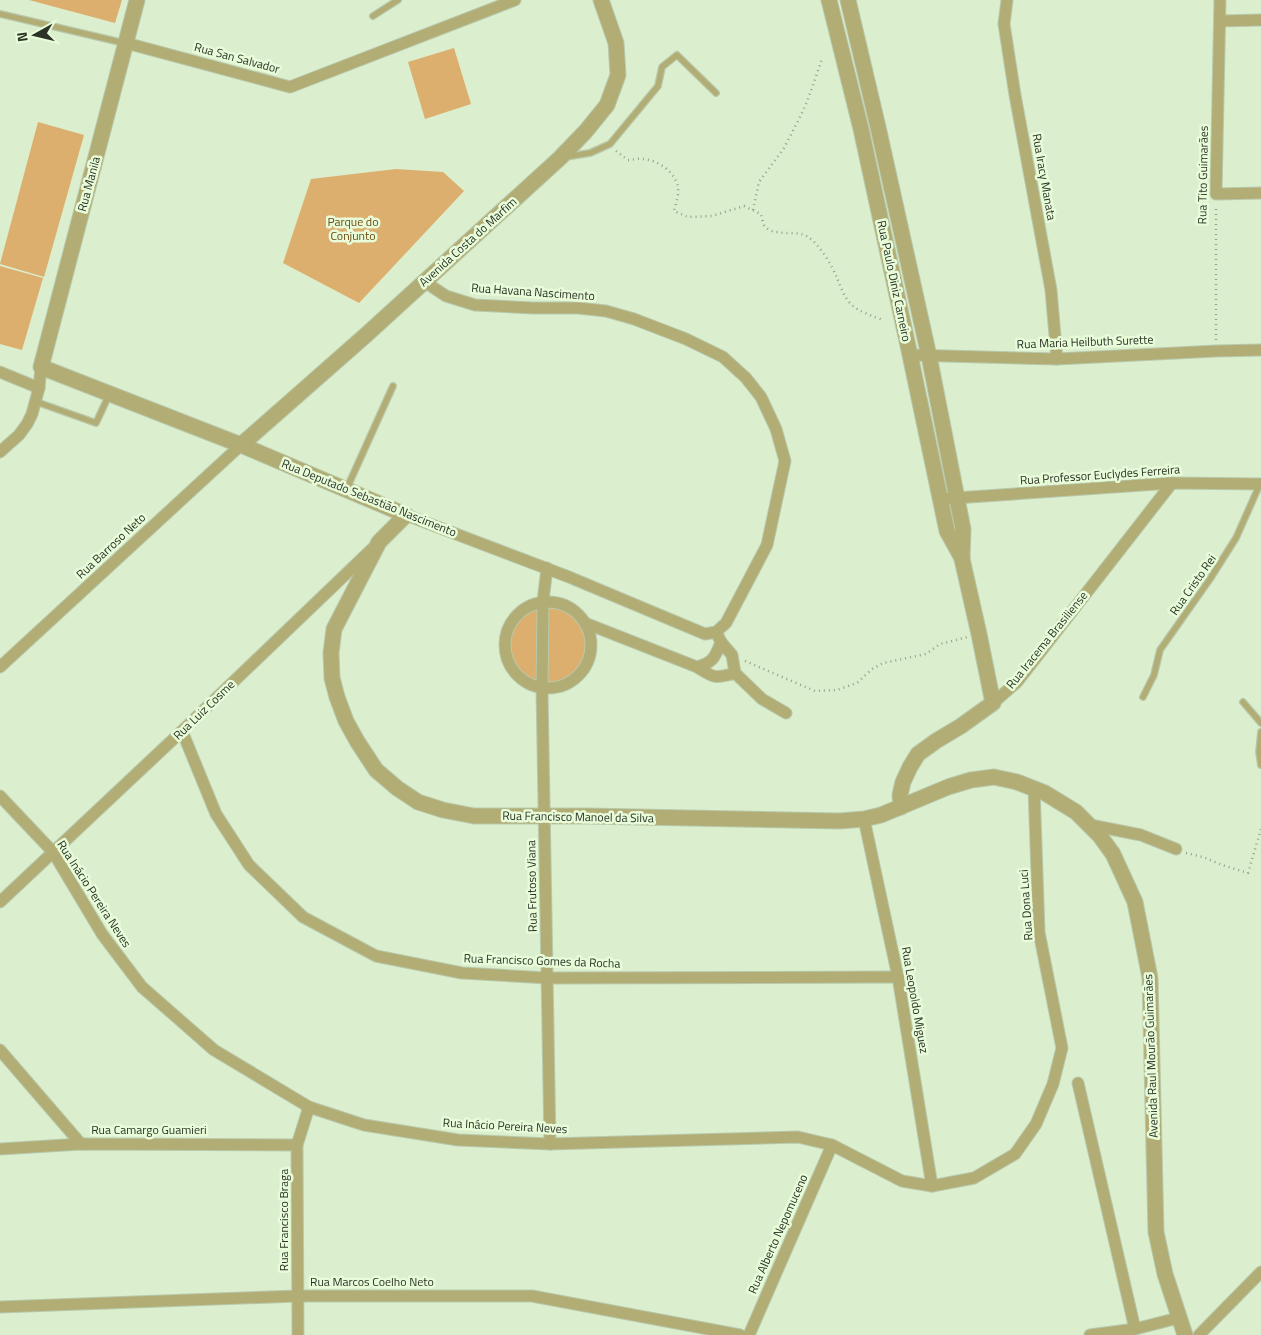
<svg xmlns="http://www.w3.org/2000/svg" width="1261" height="1335" font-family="'Titillium Web',sans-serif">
<rect width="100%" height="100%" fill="#dbeecd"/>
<g fill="#dcaf6e">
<path d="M 29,0 L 122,0 L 115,23 Z"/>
<path d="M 454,48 L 471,104 L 425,119 L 408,62 Z"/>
<path d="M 38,122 L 84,135 L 44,277 L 0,264 Z"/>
<path d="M 396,169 L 443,172 L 464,191 L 359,303 L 283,263 L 311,179 Z"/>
<path d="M 0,266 L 43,278 L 22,350 L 0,344 Z"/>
<circle cx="548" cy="645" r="43"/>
</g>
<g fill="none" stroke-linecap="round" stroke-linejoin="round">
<g stroke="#b8c9ac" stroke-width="8">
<g id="service">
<path d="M 0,14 L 124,43"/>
<path d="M 373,16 L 398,0"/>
<path d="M 565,157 L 590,153 L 610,144 L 658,86 L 662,67 L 677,55 L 716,93"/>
<path d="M 34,401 L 96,423 L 109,395"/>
<path d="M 347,488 L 393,386"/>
<path d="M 1143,697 L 1154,675 L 1160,650 L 1210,579 L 1236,538 L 1260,484"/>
<path d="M 1243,702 L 1261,723"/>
<path d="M 1261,732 L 1259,752 L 1261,765"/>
</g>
</g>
<g stroke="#b8c9ac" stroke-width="13">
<g id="minor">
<path d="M 1007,0 L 1004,24 L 1015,95 L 1051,290 L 1057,359"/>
<path d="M 1220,0 L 1216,194 L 1261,193"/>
<path d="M 1220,21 L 1261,20"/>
<path d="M 126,43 L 290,87 L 515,0"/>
<path d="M 910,355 L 1057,359 L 1216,351 L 1261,350"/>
<path d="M 0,372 L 39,388"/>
<path d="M 0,452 L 19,435 L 27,424 L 32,414 L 39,388 L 41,367"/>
<path d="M 941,499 L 1172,483 L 1261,484"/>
<path d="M 406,515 L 569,577 L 705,634 L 716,632 L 726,623 L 767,545 L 785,461 L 776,429 L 761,397 L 746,378 L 723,357 L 686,339 L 634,319 L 606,311 L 578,308 L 533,308 L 475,305 L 446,296 L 425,282"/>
<path d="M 547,568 L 543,601 L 542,689 L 550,1144"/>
<circle cx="548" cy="645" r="43"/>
<path d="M 585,623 L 697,667 C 714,678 715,679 735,673 L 762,699 L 786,713"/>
<path d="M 721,642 L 732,655 L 735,673"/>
<path d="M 0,667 L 241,445"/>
<path d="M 697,667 C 714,662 715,657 721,642 L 716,632"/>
<path d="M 993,703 L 1017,682 L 1172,483"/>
<path d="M 182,731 L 216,814 L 249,865 L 303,917 L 376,956 L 462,973 L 548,978 L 898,977"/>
<path d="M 0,796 L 53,852 L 102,934 L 142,987 L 214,1050 L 309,1107 L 364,1125 L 458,1140 L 550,1144 L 798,1137 L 832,1145 L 902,1181 L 932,1186 L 974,1178 L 1015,1154 L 1036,1124 L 1053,1084 L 1062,1048 L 1039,932 L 1034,788"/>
<path d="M 864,819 L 898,977 L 932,1186"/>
<path d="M 1090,825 L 1141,835 L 1176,849"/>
<path d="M 0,902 L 182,731 L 372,549"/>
<path d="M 0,1050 L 81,1144"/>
<path d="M 1078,1083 L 1135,1329"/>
<path d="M 0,1149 L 81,1144 L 297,1145"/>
<path d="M 0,1307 L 298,1296 L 532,1296 L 740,1335"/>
<path d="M 298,1335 L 297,1145 L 309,1107"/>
<path d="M 749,1335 L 832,1145"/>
<path d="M 1090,1335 L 1135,1329 L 1178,1318"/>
<path d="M 1199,1335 L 1261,1272"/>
</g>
</g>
<g stroke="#b8c9ac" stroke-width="17">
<g id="tertiary">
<path d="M 137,0 L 41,367 L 241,445 L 406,515 L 379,542 L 334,629 L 331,653 L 332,678 L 337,697 L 346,721 L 357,741 L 376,770 L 397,788 L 418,802 L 443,810 L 474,816 L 588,816 L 840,821 L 864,819 L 881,815 L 948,787 L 971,780 L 994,777 L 1017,782 L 1045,793 L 1076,812 L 1100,836 L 1113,854 L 1135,902 L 1150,978 L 1156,1232 L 1165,1274 L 1185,1335"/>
<path d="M 829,0 L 861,129 L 910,355 L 947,531 L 962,558"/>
<path d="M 848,0 L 878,127 L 929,356 L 963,529 L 962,559 L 979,634 L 993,703 L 961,726 L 936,741 L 918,754 L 910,767 L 903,782 L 900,795 L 901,807"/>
<path d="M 241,445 L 366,335 L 560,158 L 586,131 L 607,105 L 618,75 L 616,43 L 601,0"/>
</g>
</g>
<g stroke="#94a289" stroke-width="2.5" stroke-dasharray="1 4" stroke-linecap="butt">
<path d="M 616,151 L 628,160 C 633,160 638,158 643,159 C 658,160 675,172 678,187 C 679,195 676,203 674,211 L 688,217 L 712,216 L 744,206 L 761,214 C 762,218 763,222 764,225 C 772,238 797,229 808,237 C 819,244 832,265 837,278 C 841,287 844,298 852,305 C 858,311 874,317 883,320"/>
<path d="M 753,210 L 759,182 L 784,148 L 799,119 L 807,102 L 822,59"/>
<path d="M 1216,340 L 1216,205"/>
<path d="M 745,661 L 815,691 L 837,690 L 857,683 L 872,669 L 883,663 L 926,654 L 940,644 L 968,637"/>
<path d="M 1186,853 L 1203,857 L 1222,865 L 1248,873 L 1261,829"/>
</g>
<use href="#service" stroke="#b2ad75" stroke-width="5.5"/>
<use href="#minor" stroke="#b2ad75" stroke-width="11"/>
<use href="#tertiary" stroke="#b2ad75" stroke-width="15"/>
</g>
<g text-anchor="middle" stroke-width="5" stroke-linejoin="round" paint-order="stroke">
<g font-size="12" fill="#2c3326" stroke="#e8fcda">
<text transform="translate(237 58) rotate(15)" y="4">Rua San Salvador</text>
<text transform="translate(1203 175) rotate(-89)" y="4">Rua Tito Guimarães</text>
<text transform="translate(1044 177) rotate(80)" y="4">Rua Iracy Manata</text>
<text transform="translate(89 184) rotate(-75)" y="4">Rua Manila</text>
<text transform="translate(468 242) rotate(-42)" y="4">Avenida Costa do Marfim</text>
<text transform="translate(894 281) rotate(78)" y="4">Rua Paulo Diniz Carneiro</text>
<text transform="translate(533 292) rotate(4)" y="4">Rua Havana Nascimento</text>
<text transform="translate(1085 342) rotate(-2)" y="4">Rua Maria Heilbuth Surette</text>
<text transform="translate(1100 475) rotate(-4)" y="4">Rua Professor Euclydes Ferreira</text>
<text transform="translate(369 498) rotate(22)" y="4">Rua Deputado Sebastião Nascimento</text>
<text transform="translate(111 546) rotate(-43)" y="4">Rua Barroso Neto</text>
<text transform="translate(1193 585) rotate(-55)" y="4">Rua Cristo Rei</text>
<text transform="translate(1047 640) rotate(-51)" y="4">Rua Iracema Brasiliense</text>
<text transform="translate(204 710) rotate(-44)" y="4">Rua Luiz Cosme</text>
<text transform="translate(578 817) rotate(1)" y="4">Rua Francisco Manoel da Silva</text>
<text transform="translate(532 886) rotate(-91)" y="4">Rua Frutoso Viana</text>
<text transform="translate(94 894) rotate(57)" y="4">Rua Inácio Pereira Neves</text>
<text transform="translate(1026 905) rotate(-94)" y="4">Rua Dona Luci</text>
<text transform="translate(542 961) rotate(2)" y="4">Rua Francisco Gomes da Rocha</text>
<text transform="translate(915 1000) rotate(80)" y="4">Rua Leopoldo Miguez</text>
<text transform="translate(1151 1056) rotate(-92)" y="4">Avenida Raul Mourão Guimarães</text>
<text transform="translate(505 1126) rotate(3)" y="4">Rua Inácio Pereira Neves</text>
<text x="149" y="1134">Rua Camargo Guamieri</text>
<text transform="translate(284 1220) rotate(-90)" y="4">Rua Francisco Braga</text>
<text transform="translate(778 1234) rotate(-66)" y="4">Rua Alberto Nepomuceno</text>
<text x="372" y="1286">Rua Marcos Coelho Neto</text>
</g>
<g font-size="12" fill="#6c4b13" stroke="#e8fcda">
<text x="353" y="226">Parque do<tspan x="353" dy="14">Conjunto</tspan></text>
</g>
</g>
<g transform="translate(35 35) rotate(262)" stroke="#e8fcda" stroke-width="4" paint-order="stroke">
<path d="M0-4L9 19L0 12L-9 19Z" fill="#2c3326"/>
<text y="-8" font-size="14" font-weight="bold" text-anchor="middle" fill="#2c3326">N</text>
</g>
</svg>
